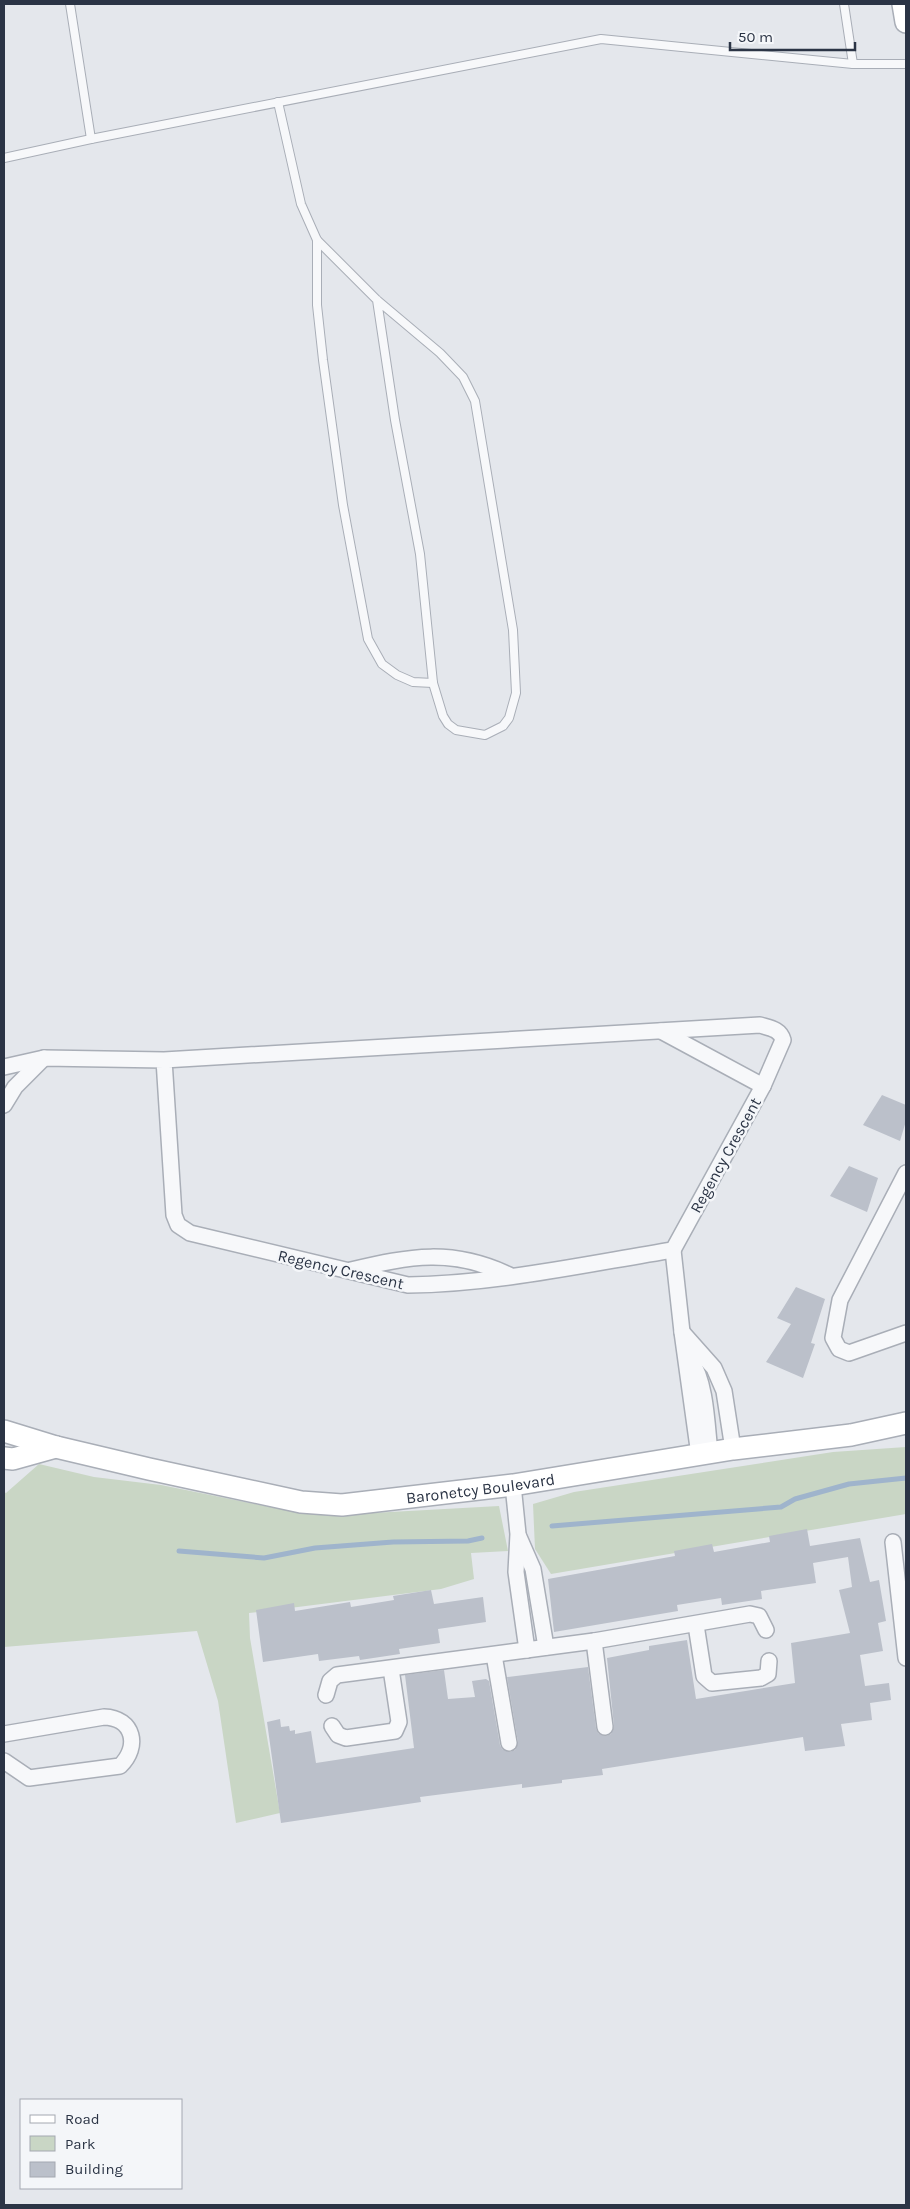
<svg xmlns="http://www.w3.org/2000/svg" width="910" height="2209" font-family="Karla,sans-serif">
<rect width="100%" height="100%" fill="#e4e7ec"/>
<g fill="#c9d6c5">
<path d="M 906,1447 L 906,1514 L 551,1574 L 535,1549 L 533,1504 L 574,1492 L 833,1452 Z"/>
<path d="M 39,1464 L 94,1477 L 161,1485 L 275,1508 L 336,1515 L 499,1506 L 508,1551 L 471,1553 L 474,1579 L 441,1589 L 249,1613 L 250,1638 L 280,1813 L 236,1823 L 218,1701 L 197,1631 L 4,1647 L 4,1492 L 6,1493 Z"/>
</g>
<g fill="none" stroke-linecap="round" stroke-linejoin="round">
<g stroke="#9fb4cc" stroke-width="5">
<path d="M 552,1526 L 781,1507 L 795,1499 L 849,1484 L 906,1478"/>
<path d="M 179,1551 L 264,1558 L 315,1548 L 393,1542 L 468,1541 L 482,1538"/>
</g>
</g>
<g fill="#bbc0ca">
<path d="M 882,1095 L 906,1105 L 906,1121 L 900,1141 L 863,1125 Z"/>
<path d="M 849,1166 L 878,1178 L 867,1212 L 830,1196 Z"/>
<path d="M 796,1287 L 825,1299 L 811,1343 L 815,1344 L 803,1378 L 766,1362 L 791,1324 L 777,1318 Z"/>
<path d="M 807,1529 L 810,1546 L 860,1538 L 870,1582 L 879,1580 L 886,1621 L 878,1623 L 883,1651 L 860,1655 L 865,1686 L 889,1683 L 891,1700 L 870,1703 L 872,1720 L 841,1724 L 845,1746 L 805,1751 L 803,1737 L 602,1769 L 603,1775 L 562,1780 L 562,1783 L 522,1788 L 522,1784 L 420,1797 L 421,1802 L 281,1823 L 267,1722 L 280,1719 L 281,1727 L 289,1726 L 290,1731 L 295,1730 L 295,1734 L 311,1731 L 316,1763 L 414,1748 L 405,1675 L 444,1670 L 448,1699 L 475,1697 L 472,1681 L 486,1679 L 489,1681 L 500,1745 L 502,1749 L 510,1752 L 515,1750 L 518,1742 L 507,1677 L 588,1667 L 596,1728 L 598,1733 L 606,1736 L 611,1734 L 614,1726 L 607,1658 L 649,1650 L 649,1646 L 687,1640 L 696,1699 L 795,1683 L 791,1643 L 850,1633 L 839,1590 L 852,1587 L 848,1557 L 813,1563 L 816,1583 L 761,1591 L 762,1599 L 722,1605 L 721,1598 L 677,1605 L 678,1611 L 554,1632 L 548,1579 L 675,1556 L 674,1551 L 712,1544 L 714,1552 L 770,1542 L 769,1536 Z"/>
<path d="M 431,1590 L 434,1604 L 483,1597 L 486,1622 L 438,1629 L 440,1643 L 399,1649 L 400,1654 L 360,1660 L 359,1656 L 319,1661 L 318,1654 L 263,1662 L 256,1610 L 294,1603 L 295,1611 L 350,1602 L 351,1607 L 394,1600 L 393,1596 Z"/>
</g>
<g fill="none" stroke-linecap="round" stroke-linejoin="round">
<g stroke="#a9aeb7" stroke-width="10">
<g id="lane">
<path d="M 70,4 L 91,139"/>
<path d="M 844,4 L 853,64"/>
<path d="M 278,102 L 301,204 L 317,240 L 377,300 L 440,353 L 463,377 L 475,401 L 513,630 L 516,693 L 509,718 L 503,726 L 485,735 L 456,730 L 448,724 L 443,716 L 433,683 L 420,554 L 395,420 L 377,300"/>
<path d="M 4,158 L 91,139 L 601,39 L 853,64 L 906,64"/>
<path d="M 317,240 L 317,305 L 323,360 L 343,505 L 368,639 L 382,664 L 397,675 L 413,682 L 433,683"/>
</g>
</g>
<g stroke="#a9aeb7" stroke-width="18">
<g id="street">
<path d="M 661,1031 L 763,1086"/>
<path d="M 4,1067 L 44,1058 L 164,1060 L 760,1025 C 770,1028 780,1029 783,1040 L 763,1086 L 673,1250 C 586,1264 496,1284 408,1285 L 190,1233 L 178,1225 L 174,1215 L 164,1060"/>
<path d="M 4,1105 L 15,1087 L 44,1058"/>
<path d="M 906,1173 L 840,1300 L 833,1338 L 839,1349 L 849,1353 L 906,1333"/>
<path d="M 673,1250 L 682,1332 L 699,1455"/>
<path d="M 351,1270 C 410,1256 452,1248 509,1275"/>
<path d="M 682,1332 L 714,1368 L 724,1391 L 733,1449"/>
<path d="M 691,1361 C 706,1381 707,1427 710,1453"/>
<path d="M 513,1485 L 518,1534 L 516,1572 L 527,1650"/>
<path d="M 519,1537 L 533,1569 L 546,1647"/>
<path d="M 893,1542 L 906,1658"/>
<path d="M 696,1625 L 704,1676 L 712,1683 L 761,1678 L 768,1674 L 769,1661"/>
<path d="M 594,1641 L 605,1727"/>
<path d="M 494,1655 L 509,1743"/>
<path d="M 326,1695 L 330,1681 L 337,1675 L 594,1641 L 750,1614 L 759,1616 L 766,1630"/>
<path d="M 332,1726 L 338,1735 L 346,1738 L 395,1731 L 399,1722 L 391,1669"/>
<path d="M 4,1734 L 104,1717 C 134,1718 140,1747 120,1766 L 29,1778 L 4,1761"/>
</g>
</g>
<g stroke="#a9aeb7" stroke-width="24">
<g id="secondary">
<path d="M 903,4 L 906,22"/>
<path id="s1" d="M 4,1431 L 56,1447 L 149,1469 L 301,1502 L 342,1505 L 513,1485 L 733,1449 L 851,1435 L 906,1423"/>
<path d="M 4,1458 L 13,1459 L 56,1447"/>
</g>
</g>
<use href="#lane" stroke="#f7f8fa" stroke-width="8"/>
<use href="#street" stroke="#f7f8fa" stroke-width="15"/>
<use href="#secondary" stroke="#fff" stroke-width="21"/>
</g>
<g text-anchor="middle" stroke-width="5" stroke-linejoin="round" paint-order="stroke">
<g font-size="16" fill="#2b3445" stroke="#f4f6f9">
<text transform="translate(725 1155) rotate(-61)" y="6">Regency Crescent</text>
<text transform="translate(341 1269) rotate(13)" y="6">Regency Crescent</text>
<text dy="6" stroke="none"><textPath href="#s1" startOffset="486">Baronetcy Boulevard</textPath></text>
</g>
</g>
<rect width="910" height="2209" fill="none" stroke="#2b3445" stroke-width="10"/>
<rect x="20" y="2099" width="162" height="90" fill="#f4f6f9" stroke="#a4a8b1"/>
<rect x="30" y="2115" width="25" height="8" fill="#ffffff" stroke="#a4a8b1"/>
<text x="65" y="2124" font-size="15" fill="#2b3445">Road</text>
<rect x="30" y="2136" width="25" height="15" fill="#c9d6c5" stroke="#a4a8b1"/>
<text x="65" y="2149" font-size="15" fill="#2b3445">Park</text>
<rect x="30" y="2162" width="25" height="15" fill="#bbc0ca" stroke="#a4a8b1"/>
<text x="65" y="2174" font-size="15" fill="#2b3445">Building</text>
<path d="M730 42v8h125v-8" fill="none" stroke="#2b3445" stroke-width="2.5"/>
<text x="738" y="42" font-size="15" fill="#2b3445" stroke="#f4f6f9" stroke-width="4" paint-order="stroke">50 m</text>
</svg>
